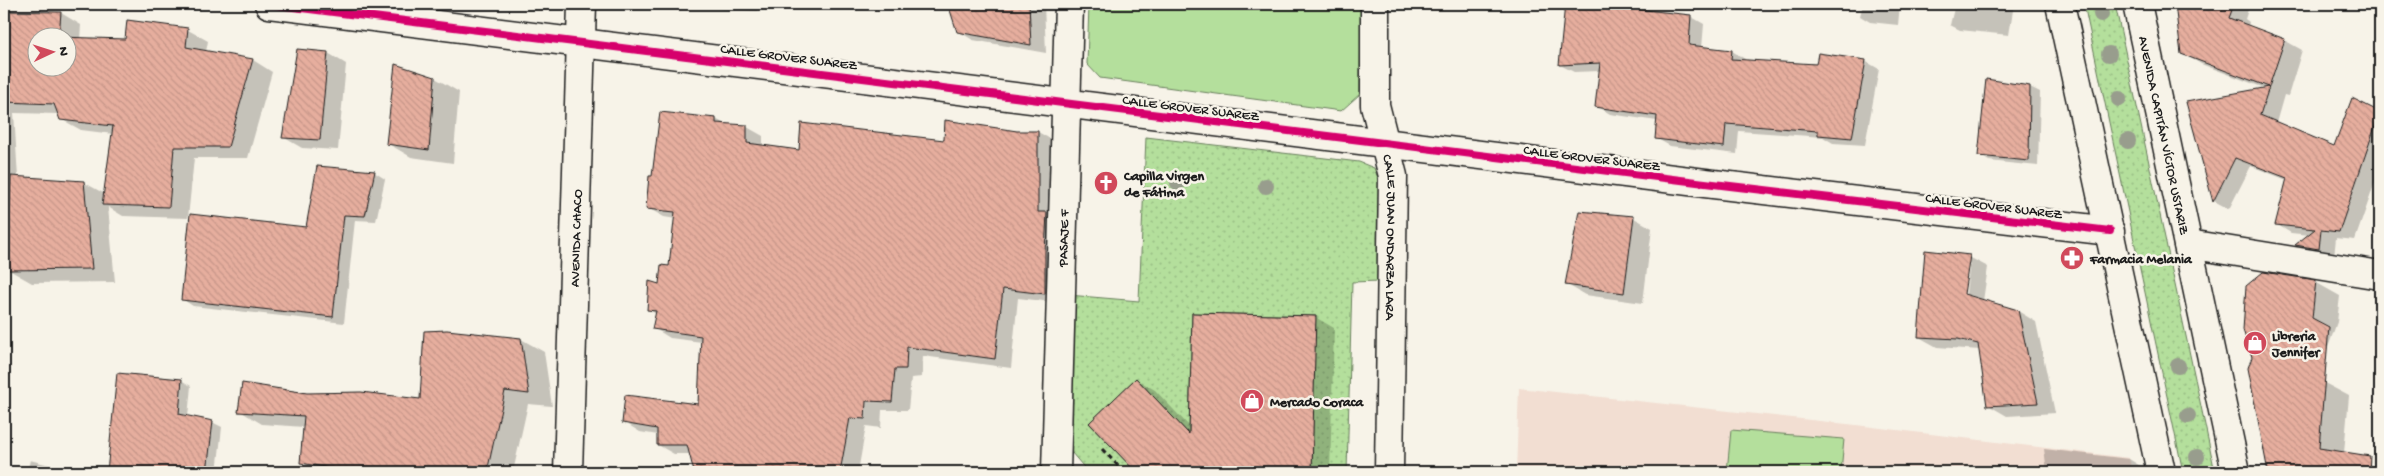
<svg xmlns="http://www.w3.org/2000/svg" width="2384" height="476" font-family="'Gochi Hand',sans-serif">
<defs>
<pattern id="grass-dots" width="8" height="8" patternUnits="userSpaceOnUse" patternTransform="scale(1.25)"><rect width="8" height="8" fill="#b4df9c"/><path d="M2 2h.1M6 6h.1" fill="none" stroke="#9abf86" stroke-width="1.8" stroke-linecap="round"/></pattern>
<pattern id="building-back-hatch" width="6" height="6" patternUnits="userSpaceOnUse" patternTransform="scale(1.25)"><rect width="6" height="6" fill="#e6ae9e"/><path d="M-1 5l2 2M0 0l6 6M5-1l2 2" fill="none" stroke="#c59588"/></pattern>
</defs>
<rect width="100%" height="100%" fill="#f7f3e8"/>
<filter id="ink" filterUnits="userSpaceOnUse"><feTurbulence type="fractalNoise" baseFrequency=".02" numOctaves="2"/><feDisplacementMap in="SourceGraphic" scale="10" xChannelSelector="R" yChannelSelector="G"/><feConvolveMatrix kernelMatrix="1 2 1 2 8 2 1 2 1" color-interpolation-filters="sRGB"/></filter>
<g filter="url(#ink)">
<path fill="#f2ded2" d="M 1519,388 L 1856,425 L 2129,458 L 2132,472 L 1516,472 Z"/>
<g fill="url(#grass-dots)" stroke="#687e5c">
<path d="M 2084,4 L 2115,4 L 2215,472 L 2183,472 Z"/>
<path d="M 1146,137 L 1359,162 L 1374,168 L 1381,185 L 1379,281 L 1352,282 L 1347,472 L 1312,472 L 1315,316 L 1192,313 L 1189,434 L 1136,378 L 1089,423 L 1136,472 L 1088,472 L 1066,446 L 1068,295 L 1139,301 Z"/>
</g>
<g fill="#b4df9c" stroke="#687e5c">
<path d="M 1089,4 L 1361,4 L 1360,94 L 1341,111 L 1100,78 L 1087,64 Z"/>
<path d="M 1731,430 L 1844,439 L 1841,472 L 1727,472 Z"/>
</g>
<g fill="#0003" fill-rule="evenodd">
<path d="M 714,4 L 760,4 L 758,11 L 722,9 Z"/>
<path d="M 798,4 L 832,4 L 831,9 Z"/>
<path d="M 884,4 L 903,4 L 903,6 Z"/>
<path d="M 949,4 L 1044,4 L 1046,53 L 973,40 L 958,31 Z"/>
<path d="M 1566,4 L 1631,4 L 1630,13 L 1633,13 L 1633,4 L 1646,4 L 1646,10 L 1690,16 L 1704,24 L 1702,48 L 1732,51 L 1745,59 L 1745,61 L 1817,65 L 1865,61 L 1879,69 L 1865,145 L 1833,143 L 1823,137 L 1739,131 L 1737,154 L 1670,146 L 1656,138 L 1657,121 L 1610,114 L 1597,106 L 1600,71 L 1574,72 L 1560,65 Z"/>
<path d="M 1863,4 L 1900,4 L 1898,25 L 1870,22 L 1860,16 Z"/>
<path d="M 1955,4 L 2014,4 L 2009,35 L 1960,30 L 1950,25 Z"/>
<path d="M 2176,4 L 2250,4 L 2245,19 L 2249,22 L 2248,26 L 2284,40 L 2302,50 L 2288,96 L 2284,95 L 2276,123 L 2335,147 L 2353,99 L 2380,113 L 2380,168 L 2355,240 L 2336,238 L 2334,257 L 2312,254 L 2297,245 L 2310,235 L 2291,233 L 2276,224 L 2287,180 L 2251,166 L 2229,209 L 2214,201 L 2187,103 L 2267,89 L 2201,64 L 2182,53 Z"/>
<path d="M 4,12 L 61,13 L 81,25 L 80,39 L 126,40 L 188,30 L 208,41 L 206,52 L 253,60 L 272,72 L 248,158 L 194,158 L 188,218 L 123,216 L 108,207 L 115,282 L 32,283 L 9,270 L 11,206 L 4,205 ZM 38,38 L 68,38 L 68,68 L 38,68 ZM 14,113 L 59,114 L 61,119 L 81,130 L 113,134 L 105,194 L 83,182 L 18,178 Z"/>
<path d="M 298,50 L 328,53 L 346,64 L 338,150 L 302,148 L 283,137 Z"/>
<path d="M 435,78 L 459,92 L 453,163 L 411,157 L 387,143 Z"/>
<path d="M 2030,87 L 2040,92 L 2038,166 L 1989,161 L 1979,155 Z"/>
<path d="M 716,119 L 726,125 L 747,127 L 763,136 L 763,146 L 800,151 L 945,142 L 1016,132 L 1038,132 L 1054,141 L 1061,303 L 1018,298 L 1011,368 L 923,356 L 922,377 L 911,378 L 908,410 L 882,410 L 881,428 L 866,426 L 858,472 L 861,472 L 696,472 L 690,454 L 674,454 L 658,445 L 658,435 L 640,432 L 624,422 L 699,405 L 702,342 L 670,338 L 654,328 L 656,314 L 648,309 L 670,268 L 676,219 L 664,217 L 648,208 L 653,178 Z"/>
<path d="M 374,172 L 385,179 L 376,221 L 355,220 L 344,323 L 193,306 L 182,299 L 308,228 Z"/>
<path d="M 1580,213 L 1634,218 L 1652,228 L 1643,303 L 1585,295 L 1566,284 Z"/>
<path d="M 1969,257 L 1988,267 L 1983,301 L 2018,311 L 2036,322 L 2055,413 L 2007,416 L 1988,405 L 1980,350 L 1937,347 L 1919,337 ZM 1967,263 L 1970,263 L 1965,300 L 1962,300 Z"/>
<path d="M 2315,282 L 2340,296 L 2337,322 L 2317,379 L 2349,396 L 2344,453 L 2353,455 L 2378,469 L 2378,472 L 2269,472 L 2249,368 Z"/>
<path d="M 1315,317 L 1334,328 L 1330,472 L 1137,472 L 1091,423 L 1136,379 L 1155,390 L 1191,428 Z"/>
<path d="M 521,339 L 544,352 L 552,406 L 528,404 L 513,472 L 319,472 L 301,462 L 304,427 L 262,424 L 240,411 L 307,394 L 421,400 Z"/>
<path d="M 118,374 L 181,380 L 191,386 L 188,417 L 212,422 L 222,427 L 217,472 L 109,472 Z"/>
<path d="M 2044,449 L 2129,459 L 2145,469 L 2145,472 L 2047,472 Z"/>
<path d="M 30,460 L 57,467 L 67,472 L 27,472 Z"/>
</g>
<g fill="url(#building-back-hatch)" stroke="#1c1c1c" fill-rule="evenodd">
<path d="M 948,4 L 1029,4 L 1031,45 L 957,32 Z"/>
<path d="M 1565,4 L 1591,4 L 1691,15 L 1689,45 L 1732,50 L 1731,59 L 1816,64 L 1818,53 L 1866,60 L 1852,138 L 1818,135 L 1818,131 L 1726,124 L 1724,147 L 1655,139 L 1657,116 L 1595,107 L 1600,63 L 1559,65 Z"/>
<path d="M 2175,4 L 2212,4 L 2232,10 L 2229,18 L 2285,39 L 2269,87 L 2181,54 Z"/>
<path d="M 4,11 L 61,12 L 59,37 L 125,39 L 127,20 L 188,28 L 186,47 L 253,59 L 228,147 L 174,147 L 169,207 L 102,205 L 113,126 L 60,120 L 54,104 L 4,102 ZM 38,38 L 68,38 L 68,68 L 38,68 Z"/>
<path d="M 297,49 L 328,52 L 320,140 L 282,138 Z"/>
<path d="M 395,64 L 435,77 L 429,150 L 386,144 Z"/>
<path d="M 1986,79 L 2030,86 L 2029,161 L 1978,156 Z"/>
<path d="M 2269,87 L 2260,115 L 2334,146 L 2352,98 L 2380,112 L 2339,232 L 2321,230 L 2319,249 L 2295,245 L 2315,229 L 2275,225 L 2287,178 L 2235,158 L 2213,202 L 2186,102 Z"/>
<path d="M 660,112 L 716,118 L 716,123 L 747,125 L 747,143 L 799,150 L 801,123 L 944,140 L 945,120 L 1017,131 L 1038,131 L 1038,212 L 1047,212 L 1045,252 L 1045,294 L 1003,289 L 995,359 L 907,347 L 906,369 L 895,369 L 892,402 L 866,401 L 865,419 L 850,418 L 840,472 L 694,472 L 687,445 L 657,445 L 657,429 L 622,423 L 625,395 L 698,404 L 701,336 L 652,329 L 656,311 L 647,310 L 649,281 L 659,284 L 661,265 L 669,266 L 675,212 L 646,209 L 649,176 L 652,176 Z"/>
<path d="M 317,166 L 375,171 L 365,216 L 344,215 L 333,317 L 181,300 L 190,214 L 306,227 Z"/>
<path d="M 11,176 L 84,181 L 92,269 L 7,270 Z"/>
<path d="M 1579,211 L 1634,216 L 1624,293 L 1565,285 Z"/>
<path d="M 1925,250 L 1970,255 L 1964,294 L 2018,310 L 2038,403 L 1987,406 L 1978,344 L 1958,339 L 1918,337 Z"/>
<path d="M 2263,272 L 2316,280 L 2312,318 L 2329,327 L 2319,448 L 2370,456 L 2369,472 L 2268,472 L 2248,368 L 2252,357 L 2243,330 L 2246,286 Z"/>
<path d="M 1192,313 L 1316,316 L 1312,472 L 1136,472 L 1089,423 L 1136,378 L 1189,434 Z"/>
<path d="M 447,330 L 521,338 L 529,394 L 505,391 L 487,472 L 355,472 L 300,463 L 304,416 L 238,412 L 242,383 L 307,393 L 361,392 L 420,399 L 424,331 Z"/>
<path d="M 117,373 L 182,379 L 179,414 L 213,421 L 207,472 L 107,472 Z"/>
</g>
<g fill="none" stroke-linecap="round" stroke-linejoin="round">
<g stroke="#1c1c1c" stroke-width="31">
<g id="minor">
<path d="M 269,4 L 1705,183 L 2110,231"/>
<path id="s1" d="M 1375,4 L 1375,105 L 1393,176 L 1389,472"/>
<path d="M 2188,244 L 2380,275"/>
<path id="s2" d="M 568,472 L 582,4"/>
<path id="s3" d="M 1056,472 L 1069,4"/>
</g>
</g>
<g stroke="#1c1c1c" stroke-width="31">
<g id="major">
<path d="M 2060,4 L 2161,472"/>
<path id="s4" d="M 2137,4 L 2236,472"/>
</g>
</g>
<path stroke="#1c1c1c" stroke-width="3" stroke-dasharray="5 4" stroke-linecap="butt" d="M 1102,449 L 1124,472"/>
<use href="#minor" stroke="#f7f3e8" stroke-width="28"/>
<use href="#major" stroke="#f7f3e8" stroke-width="28"/>
<g stroke="#f7f3e8" stroke-width="11">
<path id="cycleway" d="M 269,4 L 1705,183 L 2110,231"/>
</g>
<use href="#cycleway" stroke="#d6006c" stroke-width="8"/>
</g>
<g fill="#989d8d">
<circle cx="2101" cy="14" r="8"/>
<circle cx="2109" cy="54" r="8"/>
<circle cx="2119" cy="99" r="8"/>
<circle cx="2128" cy="141" r="8"/>
<circle cx="1178" cy="183" r="8"/>
<circle cx="1266" cy="186" r="8"/>
<circle cx="2178" cy="366" r="8"/>
<circle cx="2188" cy="416" r="8"/>
<circle cx="2197" cy="457" r="8"/>
</g>
</g>
<defs>
<g id="church-disc" transform="scale(1.25)"><circle r="9.5" fill="#d1495b" stroke="#f7f3e8"/><path d="M-1.2-6h2.4v3.5h3.3v2.4h-3.3V6h-2.4V-.1h-3.3v-2.4h3.3Z" fill="#fff"/></g>
<g id="pharmacy-disc" transform="scale(1.25)"><circle r="9.5" fill="#d1495b" stroke="#f7f3e8"/><path d="M-2-6h4v4h4v4h-4v4h-4v-4h-4v-4h4Z" fill="#fff"/></g>
<g id="shop-disc" transform="scale(1.25)"><circle r="9.5" fill="#d1495b" stroke="#f7f3e8"/><path d="M-5-2.5h2.3a2.7 3.5 0 0 1 5.4 0H5L5.5 6h-11ZM-1.5-2.5h3a1.5 2.3 0 0 0-3 0Z" fill="#fff"/></g>
</defs>
<g fill-rule="evenodd">
<use href="#church-disc" x="1106" y="183"/>
<use href="#pharmacy-disc" x="2072" y="258"/>
<use href="#shop-disc" x="2255" y="343"/>
<use href="#shop-disc" x="1252" y="401"/>
</g>
<g text-anchor="middle" stroke-width="5" stroke-linejoin="round" paint-order="stroke">
<g font-size="14" fill="#1c1c1c" stroke="#f7f3e8">
<text transform="translate(789 56) rotate(7)" y="5">CALLE GROVER SUAREZ</text>
<text transform="translate(1191 107) rotate(7)" y="5">CALLE GROVER SUAREZ</text>
<text dy="5" stroke="none"><textPath href="#s4" startOffset="134">AVENIDA CAPITÁN VÍCTOR USTARIZ</textPath></text>
<text transform="translate(1592 157) rotate(7)" y="5">CALLE GROVER SUAREZ</text>
<text transform="translate(1994 205) rotate(7)" y="5">CALLE GROVER SUAREZ</text>
<text dy="5" stroke="none"><textPath href="#s1" startOffset="235">CALLE JUAN ONDARZA LARA</textPath></text>
<text dy="5" stroke="none"><textPath href="#s2" startOffset="234">AVENIDA CHACO</textPath></text>
<text dy="5" stroke="none"><textPath href="#s3" startOffset="234">PASAJE F</textPath></text>
</g>
<g font-size="14" font-weight="bold" fill="#1c1c1c" stroke="#f7f3e8" text-anchor="start">
<text x="1124" y="180">Capilla Virgen<tspan x="1124" dy="16">de Fátima</tspan></text>
<text x="2090" y="263">Farmacia Melania</text>
<text x="2272" y="340">Libreria<tspan x="2272" dy="16">Jennifer</tspan></text>
<text x="1270" y="406">Mercado Coraca</text>
</g>
</g>
<rect width="2384" height="476" fill="none" stroke="#f7f3e8" stroke-width="20"/>
<rect x="10" y="10" width="2364" height="456" fill="none" stroke="#1c1c1c" stroke-width="2" filter="url(#ink)"/>
<g transform="translate(52 52) rotate(86)"><circle r="24" fill="#f7f3e8" stroke="#9f9d96"/>
<path d="M0-4L9 19L0 12L-9 19Z" fill="#d1495b"/>
<text y="-8" font-size="14" font-weight="bold" text-anchor="middle" fill="#1c1c1c">N</text>
</g>
</svg>
